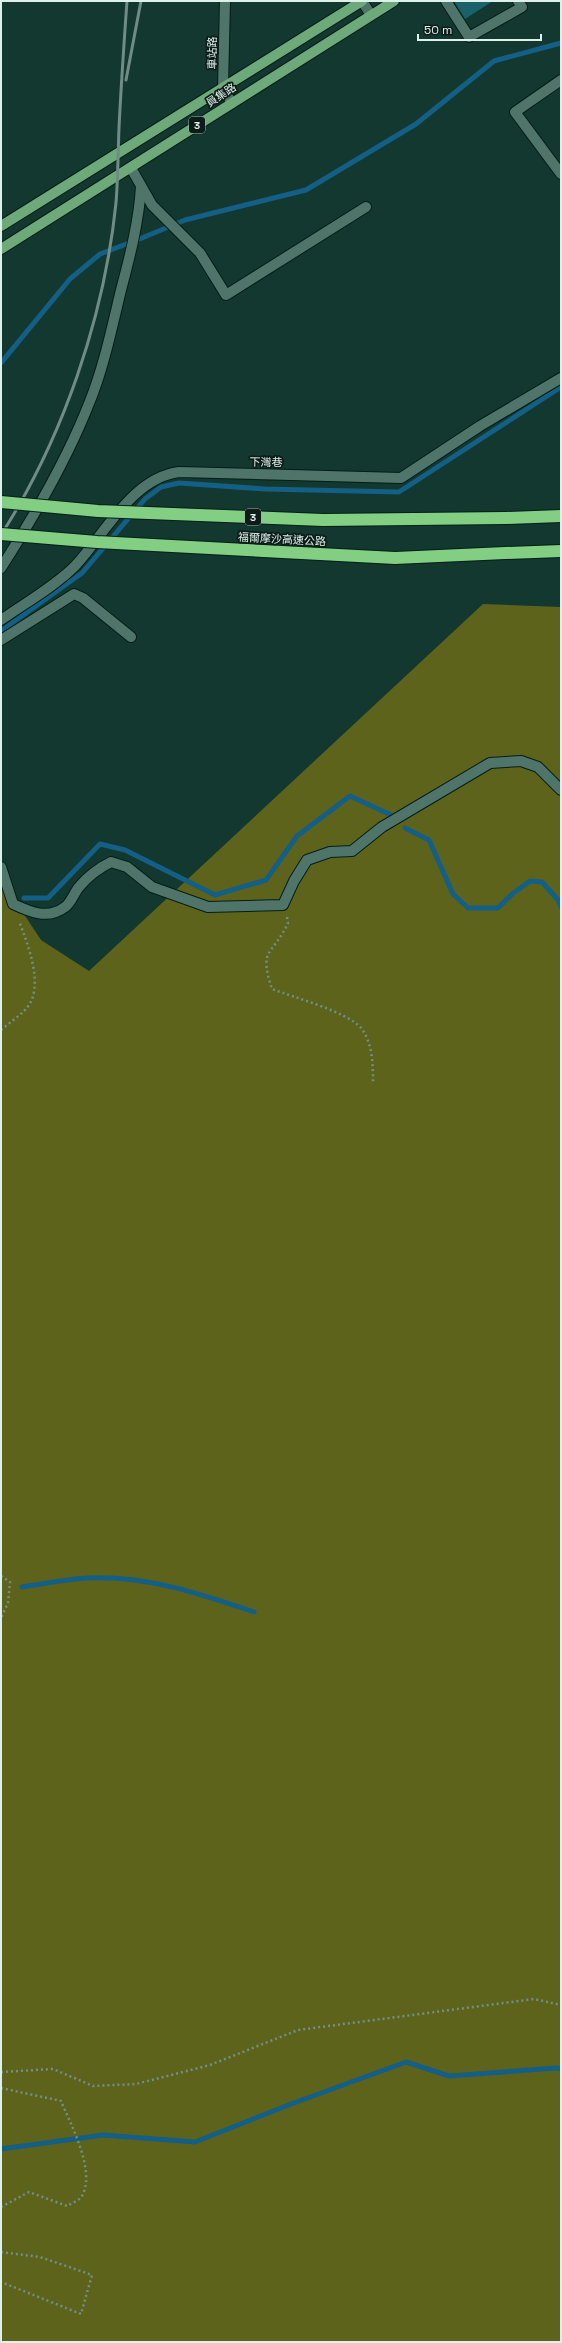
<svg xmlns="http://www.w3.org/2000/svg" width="562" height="2343" font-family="'Space Grotesk','Noto Sans TC',sans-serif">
<rect width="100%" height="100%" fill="#13382f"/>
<path fill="#5e631c" d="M 483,604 L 561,607 L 561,2342 L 1,2342 L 1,888 L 6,887 L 41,940 L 89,971 Z"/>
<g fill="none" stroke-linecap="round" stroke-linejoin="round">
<g stroke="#135f85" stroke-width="5">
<path d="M 1,363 L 70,279 L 100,254 L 142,238 L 185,220 L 306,190 L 416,124 L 494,61 L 561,43"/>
<path d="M 1,631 L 82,573 L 145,499 L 161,487 L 179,483 L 265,489 L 399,492 L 561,387"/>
<path d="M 405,828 L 429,840 L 453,894 L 468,908 L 498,908 L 512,894 L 530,881 L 542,882 L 558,900 L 561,907"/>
<path d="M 24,898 L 48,898 L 100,844 L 125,850 L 215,895 L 266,880 L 297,836 L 350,796 L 391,815"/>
<path d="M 22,1587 C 44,1584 66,1579 88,1578 C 145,1575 201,1594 254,1612"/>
<path d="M 1,2149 L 103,2135 L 195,2142 L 291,2104 L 406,2062 L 449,2076 L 556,2068 L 561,2069"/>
</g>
</g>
<path fill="#1a626a" d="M 454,1 L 493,1 L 465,19 Z"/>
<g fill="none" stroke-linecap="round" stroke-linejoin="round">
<g stroke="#021e18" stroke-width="12">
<g id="service">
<path d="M 446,1 L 469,37 L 522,7 L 518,1"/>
<path d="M 561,80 L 515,112 L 561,174"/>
<path d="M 1,568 C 35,515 67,460 90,401 C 104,366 112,327 121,290 C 130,256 139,221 141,186"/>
<path d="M 1,640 L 74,594 L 83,598 L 131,637"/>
<path d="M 1,867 L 13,904 C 30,912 48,920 65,907 C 71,903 74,893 79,887 C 88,876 99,868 111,862 L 127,867 L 152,887 L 208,907 L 283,905 L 294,881 L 307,860 L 330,852 L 352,851 L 382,827 L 490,763 L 521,761 L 538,767 L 561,790"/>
</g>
</g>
<g stroke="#021e18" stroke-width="12">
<g id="minor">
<path d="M 225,1 L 223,87 L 231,102"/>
<path d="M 362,1 L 371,15"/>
<path d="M 131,168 L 152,205 L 200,253 L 226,295 L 366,207"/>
<path d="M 1,620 C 25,603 54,587 75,566 C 105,534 132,478 179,472 L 401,478 L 480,426 L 561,378"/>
</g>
</g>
<g stroke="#021e18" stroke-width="12">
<g id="primary">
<path d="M 1,226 L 362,1"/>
<path d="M 1,249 L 394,1"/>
</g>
</g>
<g stroke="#021e18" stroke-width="14">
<g id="motorway">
<path d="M 506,518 L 561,516"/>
<path d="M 505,553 L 561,551"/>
</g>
</g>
<g stroke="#728f87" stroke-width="2.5" stroke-dasharray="2 3" stroke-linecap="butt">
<path d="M 287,917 L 288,923 C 273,956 258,947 272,989 C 295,998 346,1011 361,1028 C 373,1043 373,1066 373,1084"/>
<path d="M 1,1030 C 9,1023 18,1017 25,1010 C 46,989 28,945 19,921"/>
<path d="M 1,1576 L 10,1582 L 8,1603 L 1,1618"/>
<path d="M 1,2072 L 53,2069 L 93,2086 L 136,2084 L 210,2065 L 298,2030 L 534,1999 L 561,2005"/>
<path d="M 1,2088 L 61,2101 C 71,2125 96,2171 82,2196 C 80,2200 72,2203 67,2206 L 29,2192 L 1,2207"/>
<path d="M 1,2252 L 40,2257 L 92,2275 L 81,2314 L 1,2282"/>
</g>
<use href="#service" stroke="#4f756b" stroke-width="10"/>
<use href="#minor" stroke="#4f756b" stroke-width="10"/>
<use href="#primary" stroke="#6eaa79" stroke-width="10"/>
<use href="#motorway" stroke="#82ce82" stroke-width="12"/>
<g stroke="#708d85" stroke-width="3">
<path d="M 126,80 L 141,1"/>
<path d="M 1,535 C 63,438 104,318 116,203 C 118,178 118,153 119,128 C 121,86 124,43 127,1"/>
</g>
<g stroke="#021e18" stroke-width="14" stroke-linecap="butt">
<g id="motorway-bridge">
<path d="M 1,502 L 98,511 L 323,520 L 506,518"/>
<path d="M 1,534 L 97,542 L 395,558 L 505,553"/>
</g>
</g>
<use href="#motorway-bridge" stroke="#82ce82" stroke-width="12"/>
</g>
<g text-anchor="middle" stroke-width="3.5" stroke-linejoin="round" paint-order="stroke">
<g fill="#0d1c18" stroke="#9fb1ab" stroke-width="1">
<rect x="189" y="117" width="16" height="16" rx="3"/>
<rect x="245" y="509" width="16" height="16" rx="3"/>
</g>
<g font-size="10" font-weight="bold" fill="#ddf1ea">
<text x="197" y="129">3</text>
<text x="253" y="521">3</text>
</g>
<g font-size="11" fill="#ddf1ea" stroke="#0d1c18">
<text transform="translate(212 53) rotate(-89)" y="4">車站路</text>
<text transform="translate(221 95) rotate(-33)" y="4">員集路</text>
<text transform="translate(266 462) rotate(1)" y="4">下灣巷</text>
<text transform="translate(282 539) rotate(3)" y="4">福爾摩沙高速公路</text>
</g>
</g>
<rect width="562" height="2343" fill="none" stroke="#ddf1ea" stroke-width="4"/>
<path d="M418 34v6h123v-6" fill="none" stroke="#ddf1ea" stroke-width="2"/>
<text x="424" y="34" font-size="12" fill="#ddf1ea" stroke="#0d1c18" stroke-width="3" paint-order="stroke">50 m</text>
</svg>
